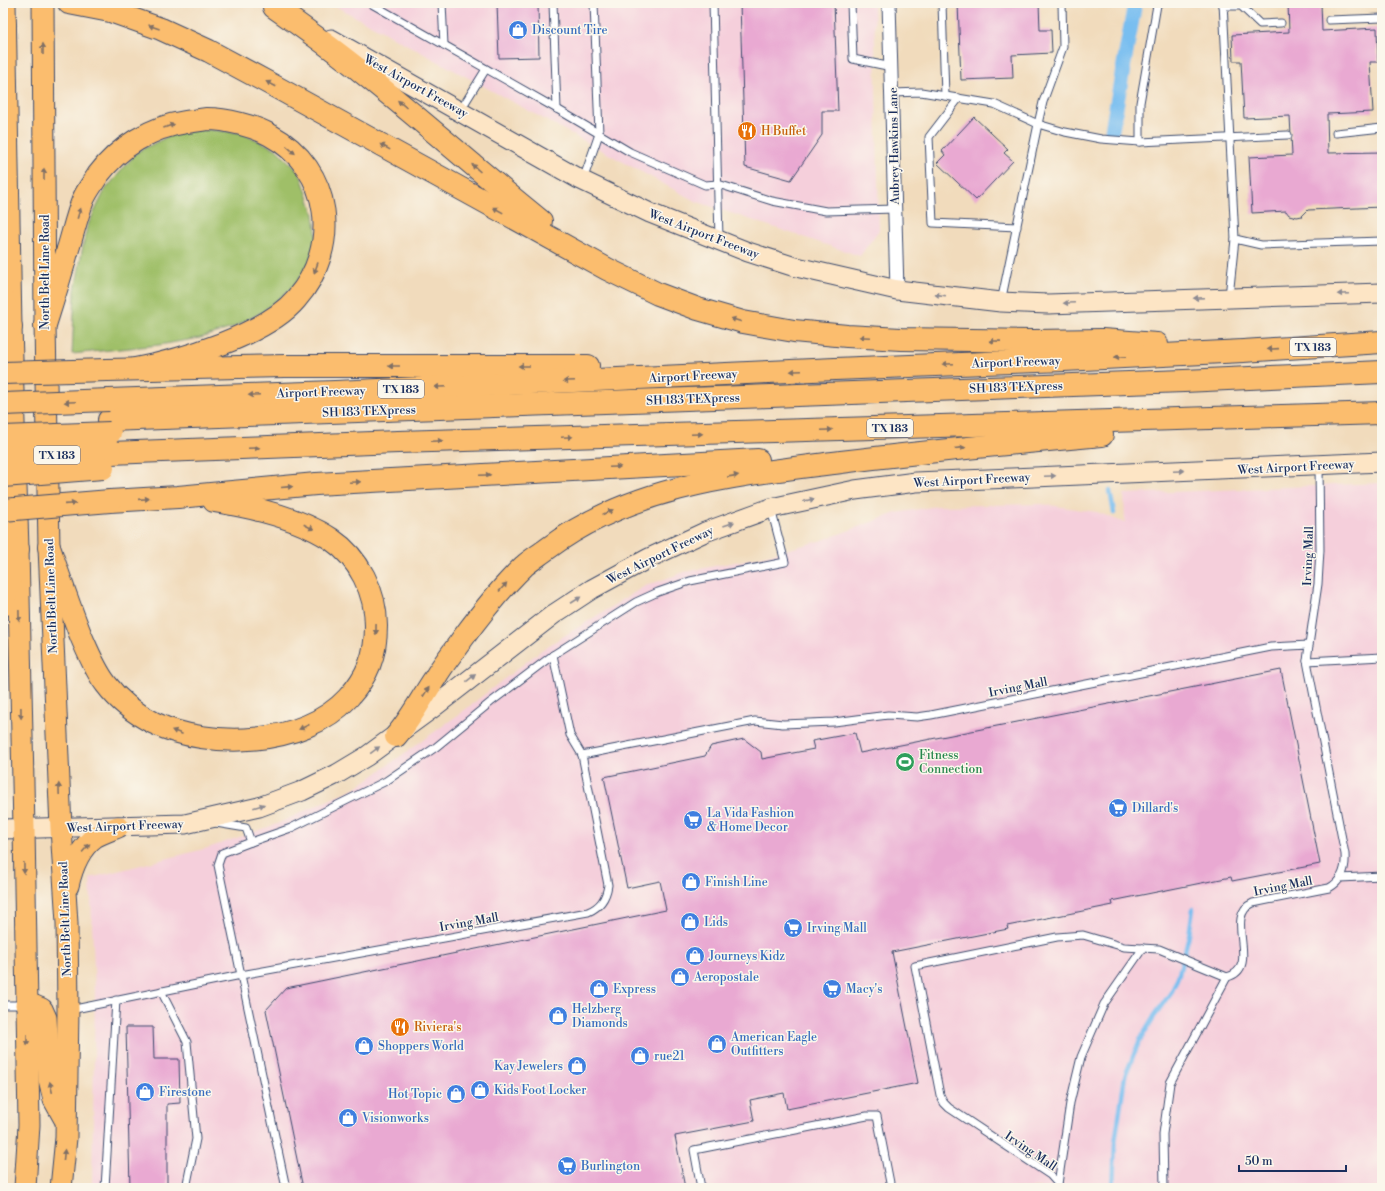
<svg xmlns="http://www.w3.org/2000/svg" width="1385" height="1191" font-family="'Libre Bodoni',serif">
<rect width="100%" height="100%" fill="#fbf7ec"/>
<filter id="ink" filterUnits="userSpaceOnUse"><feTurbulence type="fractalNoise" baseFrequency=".025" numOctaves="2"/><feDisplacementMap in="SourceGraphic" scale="8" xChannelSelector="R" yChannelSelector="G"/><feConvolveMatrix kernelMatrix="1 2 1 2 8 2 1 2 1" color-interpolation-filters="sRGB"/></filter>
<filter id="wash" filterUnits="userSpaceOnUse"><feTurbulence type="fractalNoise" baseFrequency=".012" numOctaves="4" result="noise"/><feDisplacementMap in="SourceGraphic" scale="16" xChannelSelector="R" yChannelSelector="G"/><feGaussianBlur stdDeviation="0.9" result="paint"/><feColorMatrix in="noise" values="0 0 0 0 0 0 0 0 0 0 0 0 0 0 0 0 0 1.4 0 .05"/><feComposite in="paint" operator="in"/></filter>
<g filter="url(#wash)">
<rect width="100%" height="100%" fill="#f1dbbc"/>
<g fill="#f5cfdb">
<path d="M 330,3 L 874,3 L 879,230 L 860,256 L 695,201 Z"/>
<path d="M 1382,483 L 1382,1188 L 92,1188 L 95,990 L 90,878 L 208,848 L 277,824 L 359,786 L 458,715 L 543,649 L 645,586 L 685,572 L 760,557 L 823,540 L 896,513 L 937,506 L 1042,504 L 1097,512 L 1125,523 L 1124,494 Z"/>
</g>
<path fill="#9fbf68" stroke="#5d7763" d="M 201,129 L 242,133 L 276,149 L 300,173 L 314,214 L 317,238 L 307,268 L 292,288 L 262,312 L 232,328 L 200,338 L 159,345 L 72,354 L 75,290 L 82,251 L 87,227 L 105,190 L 137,152 L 171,135 Z"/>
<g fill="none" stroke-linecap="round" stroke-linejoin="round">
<g stroke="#78bef0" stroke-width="4.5">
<path d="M 1110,491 L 1114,513"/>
<path d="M 1113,1188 L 1115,1143 L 1125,1076 L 1139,1042 L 1155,1015 L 1172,991 L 1179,974 L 1189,935 L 1193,909"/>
</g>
<path stroke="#78bef0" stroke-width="15" d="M 1112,130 L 1135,3"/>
</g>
<g id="blocks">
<g fill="#e9a9d2">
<path d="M 497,3 L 538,3 L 539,57 L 499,58 Z"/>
<path d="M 740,3 L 834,3 L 838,111 L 822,111 L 822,135 L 791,180 L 745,167 Z"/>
<path d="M 958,3 L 1039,3 L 1040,30 L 1051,30 L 1052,53 L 1012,55 L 1013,78 L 961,80 Z"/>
<path d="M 1288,3 L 1321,3 L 1322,31 L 1377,28 L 1378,62 L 1370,62 L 1373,112 L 1327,114 L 1328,153 L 1382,152 L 1382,207 L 1308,210 L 1302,216 L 1297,217 L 1289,215 L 1286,211 L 1252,213 L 1249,157 L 1292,155 L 1290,116 L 1244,118 L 1241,61 L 1233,61 L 1232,35 L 1289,32 Z"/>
<path d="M 974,117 L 1008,149 L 1004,153 L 1013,161 L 976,200 L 937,163 L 945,155 L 942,151 Z"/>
<path d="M 1281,670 L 1320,864 L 1232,881 L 1231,877 L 1112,901 L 1113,905 L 1007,926 L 1008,929 L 892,952 L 918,1083 L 787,1109 L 784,1093 L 750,1100 L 754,1121 L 675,1136 L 685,1188 L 303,1188 L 266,1010 L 286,988 L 666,910 L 660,881 L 627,888 L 604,777 L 705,756 L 711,746 L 744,739 L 761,752 L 762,759 L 814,749 L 812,741 L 855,733 L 860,753 Z"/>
<path d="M 126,1027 L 153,1027 L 154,1059 L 179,1059 L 180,1103 L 167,1104 L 167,1188 L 130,1188 Z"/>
</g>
</g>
</g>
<g filter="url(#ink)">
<use href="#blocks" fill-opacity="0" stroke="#3b496c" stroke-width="1"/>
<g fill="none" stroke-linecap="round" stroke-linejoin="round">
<g stroke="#3b496c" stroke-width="9">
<g id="service">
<path d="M 370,3 L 557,109 L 630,152 L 705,185 L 718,184 L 772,201 L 826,211 L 895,209"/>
<path d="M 442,3 L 444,45"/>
<path d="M 553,3 L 557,109"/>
<path d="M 713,3 L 719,239"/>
<path d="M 851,3 L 853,59 L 892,67"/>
<path d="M 942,3 L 945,96"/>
<path d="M 1223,3 L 1235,239 L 1229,297"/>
<path d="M 1223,6 L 1241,6 L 1260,24 L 1281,23"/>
<path d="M 1329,20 L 1382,18"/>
<path d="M 893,93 L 921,92 L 994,104 L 1038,124 L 1043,102 L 1063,47 L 1062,3"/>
<path d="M 959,98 L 929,137 L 933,223 L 1017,227"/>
<path d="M 460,111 L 486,69"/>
<path d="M 1336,133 L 1382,128"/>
<path d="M 1140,142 L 1140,103 L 1157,5 L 1159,3"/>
<path d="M 583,180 L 599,134 L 594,3"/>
<path d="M 1235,239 L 1261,245 L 1382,241"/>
<path d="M 1001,302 L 1038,124 L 1065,132 L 1101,139 L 1140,142 L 1288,135"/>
<path d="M 1309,645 L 1318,584 L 1320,550 L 1319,466"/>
<path d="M 553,655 L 570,735 L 582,755"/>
<path d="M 1307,661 L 1382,657"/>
<path d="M 216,823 L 246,828 L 251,842 L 222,853 L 218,865 L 241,975 L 588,912 C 600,907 606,899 608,885 L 582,755 L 755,721 L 783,724 L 834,722 L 888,715 L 917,717 L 931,715 L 1271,647 L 1309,645 L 1307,661 L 1345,854 C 1346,868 1342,881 1329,888 L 1253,903 C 1222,916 1263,968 1227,977 L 1159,949 L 1124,947 L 1083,935 L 1057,937 L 915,966 L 940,1095 L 944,1103 L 949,1108 L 1050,1175 L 1058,1184 L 1060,1188"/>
<path d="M 251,842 L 291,828 L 386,781 L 436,747 L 491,702 L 553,655 L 636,602 L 658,592 L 690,581 L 785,562 L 771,509"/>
<path d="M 1340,878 L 1382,876"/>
<path d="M 161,991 L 187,1042 L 196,1139 L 186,1188"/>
<path d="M 3,1005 L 24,1005"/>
<path d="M 70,1010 L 241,975 L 286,1188"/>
<path d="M 1058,1184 L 1070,1103 L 1081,1057 L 1104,1004 L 1143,948"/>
<path d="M 105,1188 L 116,1000"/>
<path d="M 701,1188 L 694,1150 L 867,1116 L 877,1116 L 891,1188"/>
<path d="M 1164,1188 L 1163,1134 L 1170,1083 L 1227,977"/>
</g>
</g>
<g stroke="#3b496c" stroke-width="15">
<path id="minor" d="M 889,3 L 897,290"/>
</g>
<g stroke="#3b496c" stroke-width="21">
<g id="secondary">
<path d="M 331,39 L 579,179 L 650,213 L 748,252 L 792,266 L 897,290 L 1001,302 L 1048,304 L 1382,293"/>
<path d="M 3,829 L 185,824 L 259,807 L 302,791 L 337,774 L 367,756 L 434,707 L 554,614 L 592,589 L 649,558 L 705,532 L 771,508 L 855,490 L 916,482 L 1382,462"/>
</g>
</g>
<g stroke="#3b496c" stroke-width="23">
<g id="primary">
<path d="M 5,3 L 11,327 L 18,549 L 24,829 L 29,1125 L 25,1188"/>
<path d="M 43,3 L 45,325 L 49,547 L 61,828 L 67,923 L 68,1010 L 66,1138 L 61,1188"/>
<path d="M 68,886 C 72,868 80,848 95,837 C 102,833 111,830 118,827"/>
<path d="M 26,1005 L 35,1006 L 42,1009 L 46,1018 L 49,1079 L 54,1100 L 64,1118"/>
</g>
</g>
<g stroke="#3b496c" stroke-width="24">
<g id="motorway">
<path d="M 69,3 L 110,11 L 161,29 L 209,51 L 276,87 L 607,269 L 658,294 L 698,309 L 743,322 L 794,331 L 847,336 L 901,339 L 1034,341 L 1102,340 L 1157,344"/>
<path d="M 274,7 C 305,29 335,50 364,74 C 424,122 481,173 541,221"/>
<path d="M 3,28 L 5,25"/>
<path d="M 3,298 L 11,327"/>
<path d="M 45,325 C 53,300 61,274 68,249 C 73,233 77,215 83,200 C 86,192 93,183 98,175 C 119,147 151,127 186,122 C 193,121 200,120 207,119 C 226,119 254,126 270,135 C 333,169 341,248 296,299 C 267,334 179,361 135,369"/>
<path d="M 107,370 L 285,366 L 588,366"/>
<path d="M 109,400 L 335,392 L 835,369 L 1064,360 L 1243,351 L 1382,342"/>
<path d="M 109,420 L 1184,381 L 1382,372"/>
<path d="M 110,453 L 398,442 L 1382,413"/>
<path d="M 110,501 L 178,497 L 316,484 L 758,460"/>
<path d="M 49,547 C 59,576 69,606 81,636 C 88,652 95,670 106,684 C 118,700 136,714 154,723 C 210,750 304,746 348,698 C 368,676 376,655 376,626 C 376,592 359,558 331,539 C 298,517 252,507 214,501"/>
<path d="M 3,605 L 18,549"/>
<path d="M 396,736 C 411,719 422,697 435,678 C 443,664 454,651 463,638 C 482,612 501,588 524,566 C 531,560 539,555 547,549 C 632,485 739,475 841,462 C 928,451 1015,443 1102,435"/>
</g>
</g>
<use href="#service" stroke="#fff" stroke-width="7"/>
<use href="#minor" stroke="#fff" stroke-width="13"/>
<use href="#secondary" stroke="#fde5c5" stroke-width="19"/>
<use href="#primary" stroke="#fbbd6e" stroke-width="21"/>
<use href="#motorway" stroke="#fbbd6e" stroke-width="22"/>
<g stroke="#3b496c" stroke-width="24" stroke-linecap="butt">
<g id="motorway-bridge">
<path d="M 3,373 L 107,370"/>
<path d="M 3,404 L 109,400"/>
<path d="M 3,437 L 110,433"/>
<path d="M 3,457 L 110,453"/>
<path d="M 3,476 L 103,468"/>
<path d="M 3,510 L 110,501"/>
</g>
</g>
<use href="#motorway-bridge" stroke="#fbbd6e" stroke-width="22"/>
</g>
<defs><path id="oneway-solid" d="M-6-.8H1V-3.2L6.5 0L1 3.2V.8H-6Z"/></defs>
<g fill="#806f65">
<use href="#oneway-solid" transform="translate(154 27) rotate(-160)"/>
<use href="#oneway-solid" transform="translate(43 49) rotate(-90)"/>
<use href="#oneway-solid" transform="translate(271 84) rotate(-152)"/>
<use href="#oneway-solid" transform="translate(402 104) rotate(-140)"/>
<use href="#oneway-solid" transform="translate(169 126) rotate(-19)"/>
<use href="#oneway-solid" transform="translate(385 147) rotate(-151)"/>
<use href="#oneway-solid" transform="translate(291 150) rotate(42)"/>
<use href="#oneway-solid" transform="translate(476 168) rotate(-138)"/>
<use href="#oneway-solid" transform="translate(44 174) rotate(-90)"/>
<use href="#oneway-solid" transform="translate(498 210) rotate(-151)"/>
<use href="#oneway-solid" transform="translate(79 213) rotate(-73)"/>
<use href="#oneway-solid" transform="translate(316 268) rotate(110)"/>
<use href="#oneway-solid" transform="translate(736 320) rotate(-164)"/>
<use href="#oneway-solid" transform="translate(865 337) rotate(-177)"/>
<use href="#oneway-solid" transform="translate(995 341) rotate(-179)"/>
<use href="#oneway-solid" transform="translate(1273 349) rotate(176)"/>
<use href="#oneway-solid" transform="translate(1120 357) rotate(177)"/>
<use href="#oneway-solid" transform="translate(948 364) rotate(178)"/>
<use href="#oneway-solid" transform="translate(394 366) rotate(-180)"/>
<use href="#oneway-solid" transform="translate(524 366) rotate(-180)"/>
<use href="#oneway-solid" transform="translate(796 371) rotate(177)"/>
<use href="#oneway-solid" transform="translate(569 381) rotate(177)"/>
<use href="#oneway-solid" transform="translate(440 387) rotate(177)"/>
<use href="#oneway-solid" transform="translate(254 395) rotate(178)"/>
<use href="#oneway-solid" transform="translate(70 402) rotate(178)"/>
<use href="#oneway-solid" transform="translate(827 430) rotate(-2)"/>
<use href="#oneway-solid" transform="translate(697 434) rotate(-2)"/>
<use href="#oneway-solid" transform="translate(567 437) rotate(-2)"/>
<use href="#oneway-solid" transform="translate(437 441) rotate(-2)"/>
<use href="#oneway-solid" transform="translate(254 448) rotate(-2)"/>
<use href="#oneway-solid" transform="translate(960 448) rotate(-5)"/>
<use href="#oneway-solid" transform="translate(615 467) rotate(-3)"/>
<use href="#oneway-solid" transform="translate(485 475) rotate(-3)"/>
<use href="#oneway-solid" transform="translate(733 476) rotate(-9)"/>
<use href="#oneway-solid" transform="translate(355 482) rotate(-3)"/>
<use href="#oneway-solid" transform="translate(287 487) rotate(-5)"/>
<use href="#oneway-solid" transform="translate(144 499) rotate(-4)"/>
<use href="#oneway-solid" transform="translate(70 504) rotate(-4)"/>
<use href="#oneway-solid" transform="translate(608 512) rotate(-25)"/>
<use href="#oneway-solid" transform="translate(309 527) rotate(27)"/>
<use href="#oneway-solid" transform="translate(503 587) rotate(-48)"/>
<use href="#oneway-solid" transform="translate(19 616) rotate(89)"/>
<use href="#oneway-solid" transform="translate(376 629) rotate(91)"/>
<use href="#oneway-solid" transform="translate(426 692) rotate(-57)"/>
<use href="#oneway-solid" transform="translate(21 713) rotate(89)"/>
<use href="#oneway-solid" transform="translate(304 727) rotate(155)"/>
<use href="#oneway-solid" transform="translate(177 732) rotate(-159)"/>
<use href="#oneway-solid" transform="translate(59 789) rotate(-92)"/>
<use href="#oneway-solid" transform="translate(86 848) rotate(-48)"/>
<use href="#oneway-solid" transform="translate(24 868) rotate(89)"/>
<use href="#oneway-solid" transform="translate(27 1040) rotate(89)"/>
<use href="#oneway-solid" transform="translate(51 1087) rotate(-103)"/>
<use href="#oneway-solid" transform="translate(64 1155) rotate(-84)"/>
</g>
<g fill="#8c8a92">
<use href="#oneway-solid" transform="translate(1343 294) rotate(178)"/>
<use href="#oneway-solid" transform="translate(940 295) rotate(-173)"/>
<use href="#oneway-solid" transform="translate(1199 298) rotate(178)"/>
<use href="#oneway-solid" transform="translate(1069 303) rotate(178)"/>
<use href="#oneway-solid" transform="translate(1179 471) rotate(-2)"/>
<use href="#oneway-solid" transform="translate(1050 476) rotate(-2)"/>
<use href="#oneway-solid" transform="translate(809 500) rotate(-13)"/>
<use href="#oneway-solid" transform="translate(729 524) rotate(-20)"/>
<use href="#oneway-solid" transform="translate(576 600) rotate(-33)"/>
<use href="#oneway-solid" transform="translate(471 678) rotate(-38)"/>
<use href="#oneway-solid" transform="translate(375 750) rotate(-36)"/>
<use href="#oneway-solid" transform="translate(259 806) rotate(-17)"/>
</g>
</g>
<defs>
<g id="shop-disc" transform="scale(1)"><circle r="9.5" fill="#3f7fe0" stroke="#fbf7ec"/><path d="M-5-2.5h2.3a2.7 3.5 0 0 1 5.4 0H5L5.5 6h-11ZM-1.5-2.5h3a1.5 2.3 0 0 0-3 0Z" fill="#fff"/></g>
<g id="restaurant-disc" transform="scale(1)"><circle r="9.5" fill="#e8710a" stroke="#fbf7ec"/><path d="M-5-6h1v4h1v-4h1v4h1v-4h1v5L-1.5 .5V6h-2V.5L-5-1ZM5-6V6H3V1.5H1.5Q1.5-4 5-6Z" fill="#fff"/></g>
<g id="stadium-disc" transform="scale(1)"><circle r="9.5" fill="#2e9e5b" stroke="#fbf7ec"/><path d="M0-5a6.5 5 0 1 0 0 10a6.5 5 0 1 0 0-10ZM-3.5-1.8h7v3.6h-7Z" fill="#fff"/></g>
<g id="supermarket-disc" transform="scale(1)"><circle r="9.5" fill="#3f7fe0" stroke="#fbf7ec"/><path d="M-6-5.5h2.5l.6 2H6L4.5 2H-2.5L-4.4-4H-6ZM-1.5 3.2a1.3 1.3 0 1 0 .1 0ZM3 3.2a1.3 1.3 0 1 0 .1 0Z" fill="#fff"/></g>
</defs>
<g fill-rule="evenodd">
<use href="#shop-disc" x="518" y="30"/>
<use href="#restaurant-disc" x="747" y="131"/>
<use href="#stadium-disc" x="905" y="762"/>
<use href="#supermarket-disc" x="1118" y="808"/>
<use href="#supermarket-disc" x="693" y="820"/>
<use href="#shop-disc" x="691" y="882"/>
<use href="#shop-disc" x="690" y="922"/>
<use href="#supermarket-disc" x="793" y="928"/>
<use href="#shop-disc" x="695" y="956"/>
<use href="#shop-disc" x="680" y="977"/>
<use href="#shop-disc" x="599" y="989"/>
<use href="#supermarket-disc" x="832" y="989"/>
<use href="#shop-disc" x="558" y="1016"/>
<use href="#restaurant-disc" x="400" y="1027"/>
<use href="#shop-disc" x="717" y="1044"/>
<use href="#shop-disc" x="364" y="1046"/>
<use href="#shop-disc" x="640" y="1056"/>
<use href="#shop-disc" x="577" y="1066"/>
<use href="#shop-disc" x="480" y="1090"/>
<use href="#shop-disc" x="145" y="1092"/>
<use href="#shop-disc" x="456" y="1094"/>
<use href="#shop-disc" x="348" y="1118"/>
<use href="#supermarket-disc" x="567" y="1166"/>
</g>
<g text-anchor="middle" stroke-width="3" stroke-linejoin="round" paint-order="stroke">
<g fill="#fbf7ec" stroke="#5e6b89" stroke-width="1">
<rect x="1290" y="338" width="46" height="18" rx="3"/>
<rect x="378" y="380" width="46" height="18" rx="3"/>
<rect x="867" y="419" width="46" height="18" rx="3"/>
<rect x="34" y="446" width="46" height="18" rx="3"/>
</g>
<g font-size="11" font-weight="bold" fill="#1b2f5e">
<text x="1313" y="351">TX 183</text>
<text x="401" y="393">TX 183</text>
<text x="890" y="432">TX 183</text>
<text x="57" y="459">TX 183</text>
</g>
<g font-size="12" fill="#366cbe" stroke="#fbf7ec" text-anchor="start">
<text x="532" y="34">Discount Tire</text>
<text x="1132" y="812">Dillard's</text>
<text x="707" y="817">La Vida Fashion<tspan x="707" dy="14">&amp; Home Decor</tspan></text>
<text x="705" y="886">Finish Line</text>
<text x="704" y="926">Lids</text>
<text x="807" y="932">Irving Mall</text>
<text x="709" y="960">Journeys Kidz</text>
<text x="694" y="981">Aeropostale</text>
<text x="613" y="993">Express</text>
<text x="846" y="993">Macy's</text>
<text x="572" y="1013">Helzberg<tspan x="572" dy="14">Diamonds</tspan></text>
<text x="731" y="1041">American Eagle<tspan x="731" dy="14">Outfitters</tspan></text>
<text x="378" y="1050">Shoppers World</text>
<text x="654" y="1060">rue21</text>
<text x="563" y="1070" text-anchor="end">Kay Jewelers</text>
<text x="494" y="1094">Kids Foot Locker</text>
<text x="159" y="1096">Firestone</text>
<text x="442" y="1098" text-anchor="end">Hot Topic</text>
<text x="362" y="1122">Visionworks</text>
<text x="581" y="1170">Burlington</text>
</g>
<g font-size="12" fill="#1b2f5e" stroke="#fbf7ec">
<text transform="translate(416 86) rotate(29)" y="4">West Airport Freeway</text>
<text transform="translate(894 146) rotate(-91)" y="4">Aubrey Hawkins Lane</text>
<text transform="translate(704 234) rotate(21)" y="4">West Airport Freeway</text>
<text transform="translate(45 272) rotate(-90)" y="4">North Belt Line Road</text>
<text transform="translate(1016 362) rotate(-2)" y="4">Airport Freeway</text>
<text transform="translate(693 376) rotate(-3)" y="4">Airport Freeway</text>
<text transform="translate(1016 387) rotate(-2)" y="4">SH 183 TEXpress</text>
<text transform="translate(321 392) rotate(-2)" y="4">Airport Freeway</text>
<text transform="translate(693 399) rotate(-2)" y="4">SH 183 TEXpress</text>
<text transform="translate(369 411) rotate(-2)" y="4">SH 183 TEXpress</text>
<text transform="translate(1296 467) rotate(-3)" y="4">West Airport Freeway</text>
<text transform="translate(972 480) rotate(-3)" y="4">West Airport Freeway</text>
<text transform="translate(660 555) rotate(-26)" y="4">West Airport Freeway</text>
<text transform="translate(1308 556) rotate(-88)" y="4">Irving Mall</text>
<text transform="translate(51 596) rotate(-92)" y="4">North Belt Line Road</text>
<text transform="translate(1018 687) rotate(-11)" y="4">Irving Mall</text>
<text transform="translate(125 826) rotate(-2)" y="4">West Airport Freeway</text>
<text transform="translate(1283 886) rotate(-11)" y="4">Irving Mall</text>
<text transform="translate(65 919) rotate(-92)" y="4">North Belt Line Road</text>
<text transform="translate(469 922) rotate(-10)" y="4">Irving Mall</text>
<text transform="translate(1031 1151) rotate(34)" y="4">Irving Mall</text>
</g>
<g font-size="12" fill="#c56008" stroke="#fbf7ec" text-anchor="start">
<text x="761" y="135">H Buffet</text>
<text x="414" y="1031">Riviera's</text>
</g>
<g font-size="12" fill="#27864d" stroke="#fbf7ec" text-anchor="start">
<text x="919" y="759">Fitness<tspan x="919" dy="14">Connection</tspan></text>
</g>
</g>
<rect width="1385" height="1191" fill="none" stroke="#fbf7ec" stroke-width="16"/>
<path d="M1239 1165v6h107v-6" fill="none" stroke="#1b2f5e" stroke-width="2"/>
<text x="1245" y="1165" font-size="12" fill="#1b2f5e" stroke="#fbf7ec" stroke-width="3" paint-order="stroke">50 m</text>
</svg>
